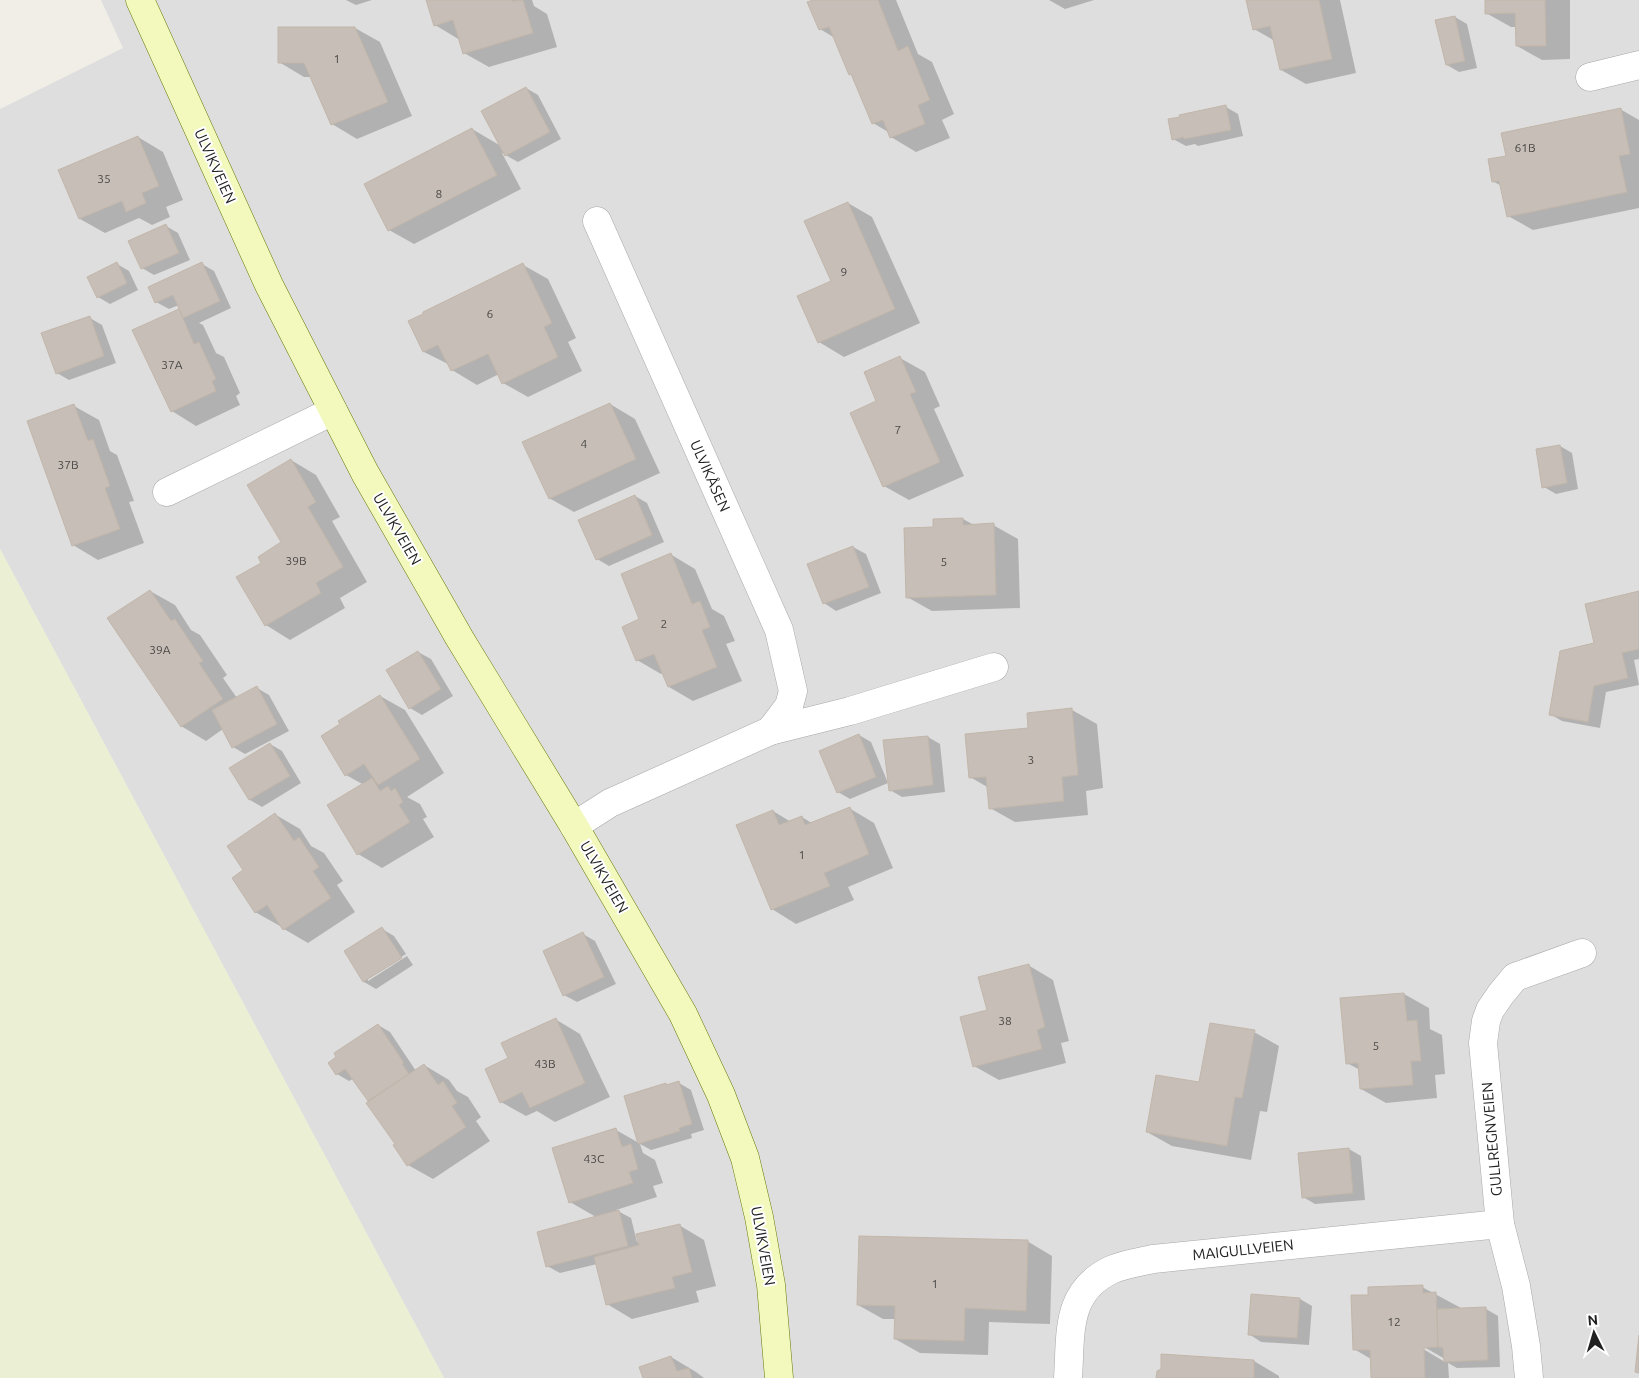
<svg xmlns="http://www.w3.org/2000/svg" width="1639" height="1378" font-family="Ubuntu,sans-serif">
<rect width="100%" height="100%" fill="#f1eee7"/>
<path fill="#dfdede" d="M 101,0 L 1639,0 L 1639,1378 L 444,1378 L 0,549 L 0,109 L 123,48 Z"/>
<path fill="#ebefd3" d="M 0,549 L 444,1378 L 0,1378 Z"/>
<g fill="#0003" fill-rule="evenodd">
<path d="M 346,0 L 372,0 L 356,5 Z"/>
<path d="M 427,0 L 532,0 L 534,6 L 547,14 L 557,47 L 489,67 L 464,53 L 460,40 L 435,25 Z"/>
<path d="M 816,0 L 896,0 L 918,54 L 932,62 L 954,114 L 942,120 L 950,138 L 916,152 L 891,137 L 890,133 L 873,123 L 853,76 L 850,74 L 835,38 L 820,29 Z"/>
<path d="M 1049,0 L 1094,0 L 1065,9 Z"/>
<path d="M 1247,0 L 1340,0 L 1356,73 L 1306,84 L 1281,70 L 1275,41 L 1254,29 Z"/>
<path d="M 1486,0 L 1570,0 L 1570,59 L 1542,60 L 1517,46 L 1517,27 L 1511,27 L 1486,13 Z"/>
<path d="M 1455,17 L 1467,24 L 1477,68 L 1459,72 L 1447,65 Z"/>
<path d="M 355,28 L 380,42 L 412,116 L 357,139 L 332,124 L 311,77 L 304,77 L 279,62 Z"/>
<path d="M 526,88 L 538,95 L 561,139 L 518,162 L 502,153 L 521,189 L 414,244 L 389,230 L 472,129 L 501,146 Z"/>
<path d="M 1226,107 L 1238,114 L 1243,136 L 1198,146 L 1195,144 L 1186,146 L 1173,139 Z"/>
<path d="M 1620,109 L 1639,120 L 1639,208 L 1533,230 L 1508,216 L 1502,186 L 1494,182 L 1508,157 Z"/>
<path d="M 138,137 L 163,152 L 183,200 L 166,207 L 170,217 L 152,225 L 139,218 L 105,233 L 80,219 Z"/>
<path d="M 848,203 L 872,217 L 920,323 L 844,357 L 819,342 Z"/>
<path d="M 166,226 L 178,233 L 190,260 L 154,275 L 142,268 Z"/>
<path d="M 117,264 L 129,271 L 138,290 L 110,304 L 98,297 Z"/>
<path d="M 202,264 L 214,271 L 231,308 L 199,323 L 203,325 L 216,353 L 224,357 L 240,393 L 236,396 L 240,405 L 196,426 L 172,411 L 178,311 L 183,313 L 179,305 L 169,309 L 156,302 Z"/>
<path d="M 523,265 L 548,279 L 576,338 L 568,342 L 582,371 L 528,397 L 503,383 L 499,374 L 477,385 L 452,370 L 450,365 L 424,352 Z"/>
<path d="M 90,318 L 102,325 L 116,363 L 69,380 L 57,373 Z"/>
<path d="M 900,358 L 925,372 L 940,406 L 934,409 L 964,476 L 909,500 L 884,486 L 878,401 Z"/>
<path d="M 610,404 L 635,419 L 660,473 L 574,512 L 549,498 Z"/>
<path d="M 74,406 L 99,420 L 110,451 L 117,455 L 134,501 L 129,502 L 144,543 L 98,560 L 73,545 Z"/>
<path d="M 1560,446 L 1572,453 L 1578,489 L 1556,494 L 1544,487 Z"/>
<path d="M 291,460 L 316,475 L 340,517 L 332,521 L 367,582 L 340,598 L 345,608 L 290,640 L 266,625 L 283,543 Z"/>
<path d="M 635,496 L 647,503 L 664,542 L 609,566 L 597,559 Z"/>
<path d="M 963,519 L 974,525 L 993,525 L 1018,539 L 1020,608 L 932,611 L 907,597 L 934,529 Z"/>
<path d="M 853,547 L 866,554 L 881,593 L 836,611 L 824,603 Z"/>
<path d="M 670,554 L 695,569 L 712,609 L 724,616 L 735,641 L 726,644 L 742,681 L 693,701 L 669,687 L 663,673 L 661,674 L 637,660 L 641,620 Z"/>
<path d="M 150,591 L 175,605 L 191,630 L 200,635 L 227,675 L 223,678 L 237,698 L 257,688 L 269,695 L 289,731 L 245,754 L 233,747 L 223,729 L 206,741 L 181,726 Z"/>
<path d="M 1639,592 L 1639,659 L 1634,660 L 1639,685 L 1606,692 L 1600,728 L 1562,721 L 1550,714 L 1596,644 Z"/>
<path d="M 418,652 L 431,659 L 453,696 L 422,715 L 410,708 Z"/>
<path d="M 380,696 L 405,710 L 444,773 L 407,797 L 420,804 L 427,817 L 423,819 L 434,837 L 382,868 L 358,854 L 364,785 L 346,775 L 342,725 Z"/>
<path d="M 1072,710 L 1097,724 L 1103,788 L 1086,791 L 1088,815 L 1015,822 L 990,808 L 989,788 L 970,777 L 1030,729 Z"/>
<path d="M 859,735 L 871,742 L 888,783 L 850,799 L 838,792 Z"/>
<path d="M 928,737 L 940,744 L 945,792 L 902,797 L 890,790 Z"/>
<path d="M 270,744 L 282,751 L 301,783 L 262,807 L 250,800 L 231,768 Z"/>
<path d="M 849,808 L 874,823 L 893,868 L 848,887 L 854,900 L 796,924 L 772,909 L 773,811 L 791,822 L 802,817 L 813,824 Z"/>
<path d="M 276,815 L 300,829 L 311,846 L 324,853 L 343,881 L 337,885 L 355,912 L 308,943 L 284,929 L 282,925 L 280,926 L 255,912 L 245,871 Z"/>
<path d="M 382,929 L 394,936 L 406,954 L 368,978 L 368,981 L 407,956 L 413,965 L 376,989 L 364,982 L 345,952 Z"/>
<path d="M 583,934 L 595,941 L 616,984 L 577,1002 L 564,995 Z"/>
<path d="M 1028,965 L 1053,980 L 1069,1041 L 1061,1043 L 1066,1063 L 999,1080 L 974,1066 L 988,1011 Z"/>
<path d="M 1404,994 L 1429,1008 L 1430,1029 L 1442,1035 L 1445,1074 L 1435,1075 L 1437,1098 L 1386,1103 L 1361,1089 L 1360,1070 L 1347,1063 Z"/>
<path d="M 555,1019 L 580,1034 L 610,1097 L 555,1122 L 537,1111 L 526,1116 L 501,1102 L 509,1058 Z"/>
<path d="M 378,1025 L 390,1032 L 416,1071 L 424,1065 L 449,1080 L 457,1091 L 468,1097 L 481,1117 L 476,1121 L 490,1141 L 433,1179 L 408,1165 L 370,1101 L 353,1079 L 349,1081 L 337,1074 Z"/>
<path d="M 1254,1032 L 1279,1046 L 1267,1112 L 1260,1111 L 1251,1160 L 1172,1146 L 1147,1132 Z"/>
<path d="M 679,1083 L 691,1090 L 704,1130 L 691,1134 L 692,1138 L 651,1150 L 640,1144 L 643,1153 L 655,1160 L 663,1183 L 653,1186 L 657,1197 L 616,1210 L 631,1218 L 637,1242 L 679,1225 L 704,1240 L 716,1286 L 696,1291 L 699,1302 L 632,1319 L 607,1304 L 597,1264 L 560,1273 L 547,1266 L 596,1217 L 570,1202 L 616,1130 L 639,1143 L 668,1086 Z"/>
<path d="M 1349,1149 L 1361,1156 L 1365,1200 L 1315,1204 L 1303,1197 Z"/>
<path d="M 1027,1241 L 1052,1256 L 1050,1324 L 989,1322 L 988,1355 L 920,1353 L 895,1339 L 896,1319 L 883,1319 L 858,1305 Z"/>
<path d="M 1422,1287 L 1461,1308 L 1486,1309 L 1498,1316 L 1500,1367 L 1457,1368 L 1448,1363 L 1449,1378 L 1372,1378 L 1371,1359 L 1354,1349 L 1369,1296 ZM 1419,1344 L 1445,1359 L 1445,1362 L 1418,1346 Z"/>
<path d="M 1300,1299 L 1312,1306 L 1309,1345 L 1261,1342 L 1249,1334 Z"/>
<path d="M 1163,1356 L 1254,1361 L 1279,1376 L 1279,1378 L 1158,1378 L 1162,1370 Z"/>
<path d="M 671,1357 L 696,1372 L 704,1378 L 644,1378 Z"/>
</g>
<g fill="#c6beb7" stroke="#c2b6aa">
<path d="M 426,0 L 512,0 L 512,1 L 523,0 L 533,33 L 463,54 L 453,20 L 434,26 Z"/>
<path d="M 813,0 L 878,0 L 898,51 L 908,46 L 930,100 L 918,105 L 925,124 L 890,138 L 883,120 L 872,124 L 851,74 L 849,75 L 829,27 L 819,30 L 807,2 Z"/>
<path d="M 1246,0 L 1319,0 L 1332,59 L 1280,70 L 1270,26 L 1253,30 Z"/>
<path d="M 1485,0 L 1545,0 L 1546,46 L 1516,46 L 1515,13 L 1485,14 Z"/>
<path d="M 1455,16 L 1465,61 L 1446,65 L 1435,20 Z"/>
<path d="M 278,27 L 355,27 L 388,102 L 331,125 L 304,63 L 278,63 Z"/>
<path d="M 526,87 L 550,132 L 505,156 L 481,111 Z"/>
<path d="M 1226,105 L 1231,130 L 1184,139 L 1184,137 L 1172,140 L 1168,119 L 1180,117 L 1179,115 Z"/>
<path d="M 1621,108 L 1630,154 L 1619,156 L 1627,192 L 1507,217 L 1499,181 L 1492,182 L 1488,159 L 1506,156 L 1501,133 Z"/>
<path d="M 472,128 L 497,175 L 388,231 L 364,184 Z"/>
<path d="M 138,136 L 159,186 L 142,193 L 146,203 L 126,212 L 122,201 L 79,219 L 58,170 Z"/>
<path d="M 848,202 L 895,309 L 818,343 L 797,296 L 831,281 L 804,221 Z"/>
<path d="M 166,224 L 179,253 L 141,269 L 128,241 Z"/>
<path d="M 117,262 L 127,283 L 97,298 L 87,277 Z"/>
<path d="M 202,262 L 220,301 L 183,318 L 173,295 L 155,303 L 148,287 Z"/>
<path d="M 523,263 L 552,323 L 544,327 L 558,357 L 502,384 L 488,354 L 451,371 L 438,345 L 423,352 L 408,321 L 423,314 L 423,312 Z"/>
<path d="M 179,309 L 194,344 L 199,342 L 216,379 L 212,381 L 216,391 L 171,412 L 132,330 Z"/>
<path d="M 90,316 L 104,356 L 56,374 L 41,333 Z"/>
<path d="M 900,356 L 916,392 L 910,394 L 940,462 L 883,487 L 850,413 L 876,401 L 864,372 Z"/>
<path d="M 610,403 L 636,459 L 549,499 L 522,442 Z"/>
<path d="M 74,404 L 88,441 L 93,439 L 110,486 L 105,488 L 120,529 L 72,546 L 27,421 Z"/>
<path d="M 1560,445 L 1567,483 L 1542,488 L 1536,449 Z"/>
<path d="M 291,459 L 316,502 L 308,507 L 343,567 L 316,583 L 321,593 L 265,626 L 236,577 L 261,563 L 258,557 L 281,542 L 247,485 Z"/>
<path d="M 635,495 L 652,535 L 596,560 L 578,520 Z"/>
<path d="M 963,518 L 963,525 L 994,523 L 996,595 L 906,598 L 904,528 L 933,527 L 933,519 Z"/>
<path d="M 853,546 L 869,587 L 823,604 L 807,564 Z"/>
<path d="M 671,553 L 692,604 L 700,601 L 710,627 L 702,630 L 717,667 L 668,687 L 654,654 L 636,661 L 622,627 L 639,619 L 621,574 Z"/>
<path d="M 150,590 L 171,621 L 175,619 L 203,661 L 199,663 L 223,699 L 181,727 L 107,618 Z"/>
<path d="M 1639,591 L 1639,649 L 1622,653 L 1628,678 L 1594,686 L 1588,722 L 1549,715 L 1560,651 L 1594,643 L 1585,604 Z"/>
<path d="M 418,651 L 441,689 L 409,709 L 386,670 Z"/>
<path d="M 257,686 L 277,724 L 232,748 L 212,710 Z"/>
<path d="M 380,695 L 420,759 L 378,785 L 364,764 L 345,776 L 321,736 L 340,724 L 338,721 Z"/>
<path d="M 1072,708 L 1078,775 L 1062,777 L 1064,801 L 989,809 L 986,777 L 969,778 L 965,734 L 1028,728 L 1027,713 Z"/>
<path d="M 859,734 L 876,777 L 837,793 L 819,751 Z"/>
<path d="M 928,736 L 933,785 L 889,791 L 883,740 Z"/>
<path d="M 270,743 L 290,776 L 249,800 L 229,768 Z"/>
<path d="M 372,778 L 380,791 L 388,786 L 391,791 L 395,788 L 403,802 L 399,805 L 410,822 L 357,855 L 327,805 Z"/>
<path d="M 850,807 L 869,854 L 824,873 L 830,886 L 771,910 L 736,825 L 773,810 L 779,825 L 802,816 L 805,825 Z"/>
<path d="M 275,813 L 294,841 L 299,837 L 319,867 L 313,871 L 331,898 L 283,930 L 267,905 L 255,913 L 232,878 L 243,870 L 227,846 Z"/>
<path d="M 382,927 L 402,958 L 363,982 L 344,951 Z"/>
<path d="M 583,932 L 604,977 L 563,996 L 543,951 Z"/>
<path d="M 1029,964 L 1045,1027 L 1037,1030 L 1042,1049 L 973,1067 L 960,1017 L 987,1010 L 978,977 Z"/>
<path d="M 1404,993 L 1407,1021 L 1417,1020 L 1421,1061 L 1411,1061 L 1413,1085 L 1360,1089 L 1358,1063 L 1346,1064 L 1340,998 Z"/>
<path d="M 556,1018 L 585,1083 L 530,1108 L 522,1092 L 500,1103 L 485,1069 L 508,1058 L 501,1043 Z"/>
<path d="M 1210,1023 L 1255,1030 L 1242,1098 L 1235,1097 L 1227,1146 L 1146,1132 L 1156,1075 L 1199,1082 Z"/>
<path d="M 378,1024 L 404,1063 L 402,1064 L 409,1074 L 368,1101 L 345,1069 L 336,1075 L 328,1063 L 336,1057 L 334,1053 Z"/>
<path d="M 424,1064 L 438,1085 L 443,1081 L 457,1103 L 452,1106 L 466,1127 L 407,1166 L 393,1145 L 395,1144 L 366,1103 Z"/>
<path d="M 679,1081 L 692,1124 L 679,1128 L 680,1131 L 638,1144 L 624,1096 L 666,1083 L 666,1085 Z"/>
<path d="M 616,1128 L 622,1147 L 631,1144 L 638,1169 L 629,1172 L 633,1183 L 569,1203 L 552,1148 Z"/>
<path d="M 1349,1148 L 1353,1193 L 1302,1198 L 1298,1153 Z"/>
<path d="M 619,1210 L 628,1246 L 546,1267 L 537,1232 Z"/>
<path d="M 680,1224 L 692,1272 L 672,1277 L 675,1288 L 606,1305 L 594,1257 L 639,1245 L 636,1234 Z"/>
<path d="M 859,1236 L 1028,1240 L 1026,1311 L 965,1308 L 964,1341 L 894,1339 L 895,1306 L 857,1305 Z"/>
<path d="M 1423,1285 L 1423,1293 L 1436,1292 L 1438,1347 L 1424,1348 L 1425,1378 L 1371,1378 L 1370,1350 L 1353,1350 L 1351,1295 L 1368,1295 L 1368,1287 Z"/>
<path d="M 1251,1294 L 1300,1298 L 1297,1338 L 1248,1335 Z"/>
<path d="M 1486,1307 L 1488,1360 L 1444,1362 L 1443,1348 L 1438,1347 L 1437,1309 Z"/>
<path d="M 1639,1335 L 1639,1373 L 1635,1372 Z"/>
<path d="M 1161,1354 L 1254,1360 L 1254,1378 L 1156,1378 L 1157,1371 L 1161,1369 Z"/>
<path d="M 671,1356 L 677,1371 L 689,1368 L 692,1378 L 643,1378 L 639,1367 Z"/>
</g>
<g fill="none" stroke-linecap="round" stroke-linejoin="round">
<g stroke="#a8a8a8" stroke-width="29">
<g id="street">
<path d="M 1590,77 L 1639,65"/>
<path d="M 597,221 L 779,630 L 793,691 L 789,706 L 770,731"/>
<path d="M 167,492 L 333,411"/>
<path d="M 574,826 L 610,803 L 770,731 L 850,711 L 994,667"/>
<path d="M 1068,1378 C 1071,1334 1065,1292 1111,1270 C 1124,1264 1140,1262 1153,1259 L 1500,1224"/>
<path d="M 1529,1378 L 1526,1346 L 1516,1286 L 1500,1224 L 1483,1043 L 1486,1021 L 1490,1010 L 1501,994 L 1515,977 L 1582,953"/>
</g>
</g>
<g stroke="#667907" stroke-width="29">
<path id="secondary" d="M 140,0 L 269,285 L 365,473 L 460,639 L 574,826 L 683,1014 L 721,1095 L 745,1158 L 759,1217 L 771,1285 L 779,1378"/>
</g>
<use href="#street" stroke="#fff" stroke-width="28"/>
<use href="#secondary" stroke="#f3f9bd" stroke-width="28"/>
</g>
<g text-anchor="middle" stroke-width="4" stroke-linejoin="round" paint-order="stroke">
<g font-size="12" fill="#4a4846">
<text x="337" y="63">1</text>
<text x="1525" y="152">61B</text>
<text x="104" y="183">35</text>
<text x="439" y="198">8</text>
<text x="844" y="276">9</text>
<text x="490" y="318">6</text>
<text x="172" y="369">37A</text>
<text x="898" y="434">7</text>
<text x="584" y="448">4</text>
<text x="68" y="469">37B</text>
<text x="296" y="565">39B</text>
<text x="944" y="566">5</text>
<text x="664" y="628">2</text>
<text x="160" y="654">39A</text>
<text x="1031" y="764">3</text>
<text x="802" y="859">1</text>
<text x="1005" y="1025">38</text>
<text x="1376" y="1050">5</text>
<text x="545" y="1068">43B</text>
<text x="594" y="1163">43C</text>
<text x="935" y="1288">1</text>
<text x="1394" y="1326">12</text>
</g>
<g font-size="15" fill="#212121" stroke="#fff">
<text transform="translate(215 166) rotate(66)" y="5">ULVIKVEIEN</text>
<text transform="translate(710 476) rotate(66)" y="5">ULVIKÅSEN</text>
<text transform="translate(397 529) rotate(60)" y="5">ULVIKVEIEN</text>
<text transform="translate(604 877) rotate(60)" y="5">ULVIKVEIEN</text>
<text transform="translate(1492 1139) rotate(-95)" y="5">GULLREGNVEIEN</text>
<text transform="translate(763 1246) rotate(80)" y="5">ULVIKVEIEN</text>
<text transform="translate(1243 1250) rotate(-6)" y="5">MAIGULLVEIEN</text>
</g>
</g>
<g transform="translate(1594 1333) rotate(355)" stroke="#ffffff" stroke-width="4" paint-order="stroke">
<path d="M0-4L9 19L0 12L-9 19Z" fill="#212121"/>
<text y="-8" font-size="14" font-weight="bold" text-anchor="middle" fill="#212121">N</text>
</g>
</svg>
